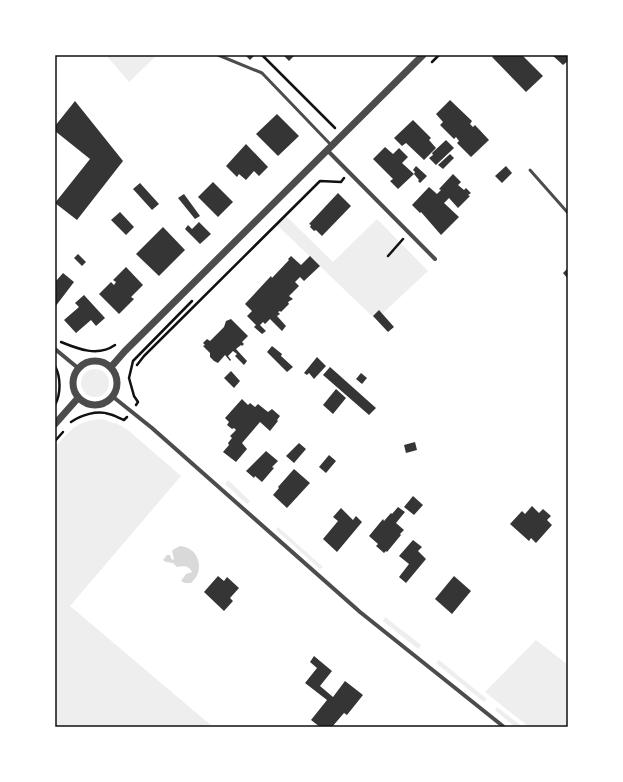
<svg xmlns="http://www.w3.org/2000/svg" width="623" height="782" font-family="'Sofia Sans Condensed',sans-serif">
<rect width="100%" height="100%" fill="#fff"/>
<g fill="#eee">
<path d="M 106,55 L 157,55 L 129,82 Z"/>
<path d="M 286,216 L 333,262 L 377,219 L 428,271 L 382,314 L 379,311 L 373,317 L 277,225 Z"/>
<circle cx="95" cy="383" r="14"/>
<path d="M 102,419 L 120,425 L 129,431 L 181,476 L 70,606 L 213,727 L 55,727 L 55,447 C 72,429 76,421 102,419 Z"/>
<path d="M 228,480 L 250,501 L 247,504 L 225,484 Z"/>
<path d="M 278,527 L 323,567 L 320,569 L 276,530 Z"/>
<path d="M 385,617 L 421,645 L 418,649 L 383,621 Z"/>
<path d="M 536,640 L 568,665 L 568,727 L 529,727 L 485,692 Z"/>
<path d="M 439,660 L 487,699 L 484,702 L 436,663 Z"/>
<path d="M 497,707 L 523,727 L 515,727 L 495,710 Z"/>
</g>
<path fill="#d9d9d9" d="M 180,546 C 199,547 206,571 191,583 L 185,583 L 181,581 L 186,574 L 192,572 C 189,565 183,566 177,567 L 173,563 L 166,562 L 163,560 L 167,555 L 170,555 L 172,560 L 174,559 L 172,551 L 174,549 Z"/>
<g fill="#353535">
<path d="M 245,55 L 255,55 L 250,60 Z"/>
<path d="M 283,55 L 295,55 L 289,61 Z"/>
<path d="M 495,55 L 522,55 L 543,76 L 526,92 L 492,57 Z"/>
<path d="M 552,55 L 568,55 L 568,61 L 563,65 Z"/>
<path d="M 450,100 L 472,121 L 470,124 L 473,127 L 475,125 L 489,140 L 471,157 L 457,143 L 459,141 L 456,137 L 454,139 L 440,125 L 443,122 L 436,114 Z"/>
<path d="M 75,101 L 123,161 L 77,220 L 55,203 L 90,159 L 55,131 L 55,126 Z"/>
<path d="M 277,114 L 299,136 L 278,156 L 256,134 Z"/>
<path d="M 413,120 L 431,138 L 429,140 L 436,148 L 424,160 L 406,143 L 402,146 L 394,138 Z"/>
<path d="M 446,140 L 454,148 L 436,165 L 429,158 L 433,155 L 432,153 Z"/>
<path d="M 246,144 L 268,167 L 259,176 L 254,171 L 246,180 L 239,174 L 237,177 L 226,166 Z"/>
<path d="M 385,147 L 393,154 L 399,148 L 408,157 L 402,163 L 414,174 L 398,189 L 390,181 L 393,179 L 373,159 Z"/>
<path d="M 450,154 L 454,158 L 443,169 L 438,165 Z"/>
<path d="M 416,166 L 427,176 L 420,183 L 418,181 L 419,180 L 414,174 L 415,172 L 413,170 Z"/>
<path d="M 506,166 L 512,173 L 502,183 L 495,176 Z"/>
<path d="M 453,174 L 461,182 L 458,185 L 464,190 L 466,188 L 471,193 L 468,195 L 470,196 L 458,208 L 449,198 L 444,203 L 459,217 L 441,235 L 421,212 L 420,213 L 412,205 L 429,187 L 437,194 L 441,190 L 439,189 Z"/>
<path d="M 213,182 L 233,202 L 218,217 L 198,197 Z"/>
<path d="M 140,183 L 159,204 L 152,210 L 133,189 Z"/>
<path d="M 338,193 L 351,206 L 322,236 L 316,230 L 314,231 L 310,227 L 311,225 L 309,224 Z"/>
<path d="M 184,194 L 200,216 L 195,219 L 178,198 Z"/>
<path d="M 120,212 L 134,227 L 126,235 L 111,220 Z"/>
<path d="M 199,222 L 211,234 L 200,244 L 185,229 L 188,225 L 192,229 Z"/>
<path d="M 163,227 L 185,250 L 159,276 L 136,254 Z"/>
<path d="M 78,254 L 86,262 L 82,266 L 74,258 Z"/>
<path d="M 291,256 L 301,265 L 310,256 L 320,266 L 304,281 L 300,277 L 295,282 L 299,286 L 289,296 L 293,299 L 288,302 L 289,304 L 281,312 L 280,311 L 278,312 L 280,314 L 277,316 L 286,326 L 282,331 L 270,319 L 265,324 L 263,322 L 260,325 L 266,331 L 262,334 L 254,327 L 256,325 L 247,316 L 252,311 L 245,304 L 271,276 L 272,278 L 289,260 L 288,259 Z"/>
<path d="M 126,267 L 143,285 L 131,297 L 134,299 L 119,314 L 99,294 L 111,282 L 114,285 L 116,282 L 113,280 Z"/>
<path d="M 568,268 L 568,279 L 563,273 Z"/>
<path d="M 63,273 L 74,282 L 55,307 L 55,279 L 57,280 Z"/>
<path d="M 84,295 L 105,318 L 96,326 L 91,320 L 76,333 L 64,320 L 79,307 L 75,303 Z"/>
<path d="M 379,310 L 394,327 L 388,332 L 373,316 Z"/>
<path d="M 231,319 L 248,336 L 242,342 L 244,344 L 242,346 L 241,345 L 236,349 L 247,361 L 244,365 L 235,356 L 237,354 L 233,351 L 228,356 L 231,360 L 230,361 L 225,355 L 218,363 L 214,361 L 210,357 L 210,353 L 203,346 L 205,345 L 203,343 L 207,339 L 210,341 L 224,327 L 226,321 Z"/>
<path d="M 272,346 L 282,354 L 281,356 L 293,367 L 287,372 L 267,352 Z"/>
<path d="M 317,357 L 326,366 L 314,379 L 309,373 L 307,375 L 304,373 Z"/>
<path d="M 330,367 L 376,408 L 369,415 L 323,375 Z"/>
<path d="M 231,371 L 240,381 L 234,388 L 224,378 Z"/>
<path d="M 361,373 L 367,378 L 362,384 L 356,379 Z"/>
<path d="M 336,389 L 346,398 L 333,414 L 323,405 Z"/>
<path d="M 242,399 L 248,405 L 250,403 L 255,407 L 258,404 L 268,412 L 272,409 L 280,416 L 277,420 L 278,421 L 270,431 L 260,422 L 242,443 L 247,449 L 236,462 L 223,452 L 229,445 L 228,443 L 232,438 L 230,436 L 236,430 L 234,428 L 232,429 L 227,425 L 229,422 L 225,418 Z"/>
<path d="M 415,442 L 417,450 L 406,453 L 404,445 Z"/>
<path d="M 299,443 L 306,449 L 294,463 L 286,456 Z"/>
<path d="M 266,451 L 278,461 L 272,467 L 274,468 L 262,482 L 255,476 L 254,478 L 246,471 Z"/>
<path d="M 329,455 L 336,461 L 326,473 L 319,467 Z"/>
<path d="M 294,469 L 310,483 L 287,508 L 273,495 L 279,488 L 278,487 Z"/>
<path d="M 413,496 L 423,505 L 414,515 L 404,507 Z"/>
<path d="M 532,506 L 539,513 L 543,509 L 551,516 L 547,520 L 552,525 L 536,543 L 531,538 L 529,541 L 510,524 L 522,511 L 525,514 Z"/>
<path d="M 398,507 L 405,512 L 396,523 L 404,530 L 400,534 L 401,535 L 387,552 L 386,551 L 384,553 L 376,546 L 378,544 L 369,536 L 383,519 L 384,521 L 391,513 L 392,514 Z"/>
<path d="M 341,508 L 353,520 L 356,516 L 362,522 L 337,552 L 323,539 L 338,521 L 333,517 Z"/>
<path d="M 413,540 L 422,547 L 418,551 L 426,559 L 406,583 L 399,577 L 409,564 L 399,556 Z"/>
<path d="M 218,576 L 224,581 L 227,577 L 239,588 L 230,598 L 233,601 L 224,611 L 204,592 Z"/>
<path d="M 454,576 L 471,591 L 452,614 L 435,599 Z"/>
<path d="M 314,656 L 332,671 L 320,686 L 333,697 L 345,681 L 363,695 L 347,715 L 344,713 L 332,727 L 320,727 L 311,720 L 327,700 L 305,683 L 317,668 L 310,662 Z"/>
</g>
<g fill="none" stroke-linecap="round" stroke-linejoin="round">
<g stroke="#111" stroke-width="2.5">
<path d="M 262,55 L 335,128"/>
<path d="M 432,62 L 439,55"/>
<path d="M 388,256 L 403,239"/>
<path d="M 61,342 C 78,349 98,357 115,345"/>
<path d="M 137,365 L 144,356 L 320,181 L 341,182 L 344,178"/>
<path d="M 55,366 C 61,377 61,394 55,405"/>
<path d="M 136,405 L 138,402 L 134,396 L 129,378 L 133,361 L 192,301"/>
<path d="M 71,422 C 81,415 97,410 109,414 C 114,415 119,418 124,420 L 127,417"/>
<path d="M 55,441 L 63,432"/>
</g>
<g stroke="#4c4c4c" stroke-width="3">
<path d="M 218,55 L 262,73 L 332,146"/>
<path d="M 530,170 L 568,213"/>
</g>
<g stroke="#4c4c4c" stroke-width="4">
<path d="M 327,150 L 435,259"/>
<path d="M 55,349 L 78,368"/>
<path d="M 112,396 L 152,428 L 360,612 L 504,727"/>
</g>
<g stroke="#4c4c4c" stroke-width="7">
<circle cx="95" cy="383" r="22"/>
<path d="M 111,367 L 125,351 L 423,55"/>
<path d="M 55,424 L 78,398"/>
</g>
</g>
<rect width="623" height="782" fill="none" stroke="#ffffff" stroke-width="112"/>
<rect x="56" y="56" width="511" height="670" fill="none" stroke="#111" stroke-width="1.5"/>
</svg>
